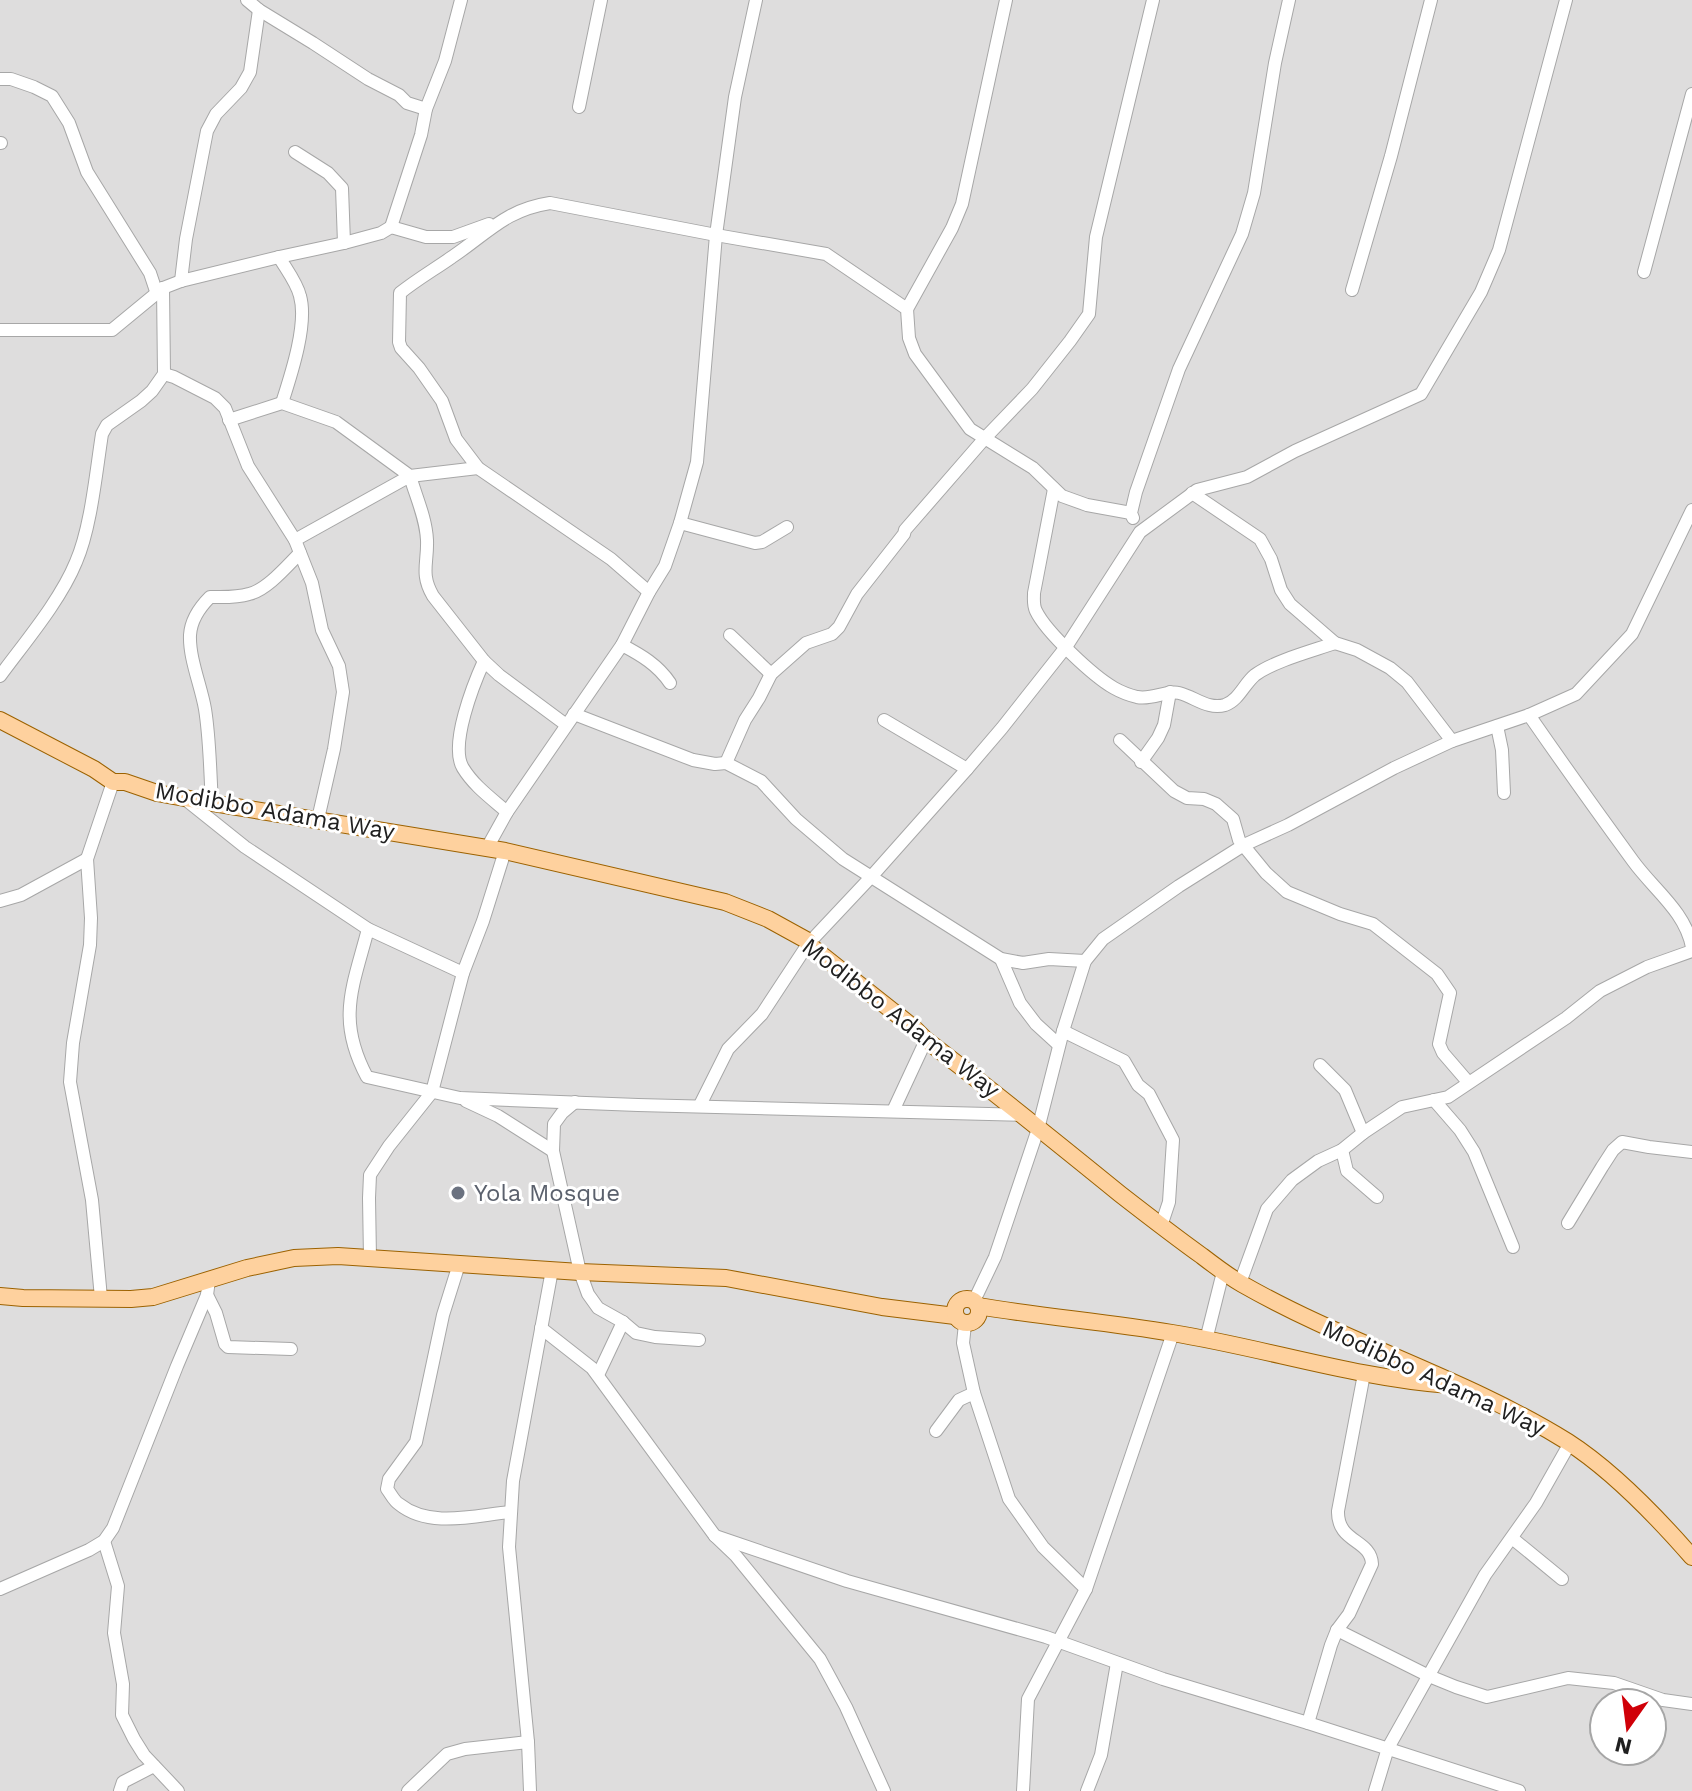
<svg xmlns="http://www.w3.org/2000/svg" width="1692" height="1791" font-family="'Work Sans',sans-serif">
<rect width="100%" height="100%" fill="#f1ede6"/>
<path fill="#dedddd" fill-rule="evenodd" d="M 0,0 L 1692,0 L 1692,1791 L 0,1791 ZM 1604,1703 L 1652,1703 L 1652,1751 L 1604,1751 Z"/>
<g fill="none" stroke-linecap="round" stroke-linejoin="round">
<g stroke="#a7a7a7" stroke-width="14">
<g id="minor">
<path d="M 247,0 L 259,10 L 313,43 L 368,79 L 399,95 L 407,103 L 426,109"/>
<path d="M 0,79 L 11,79 L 34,87 L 52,96 L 69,123 L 87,172 L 150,273 L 156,291 L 163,288"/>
<path d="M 579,107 L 601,0"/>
<path d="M 0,143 L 1,143"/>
<path d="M 295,152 L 328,173 L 342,188 L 344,243"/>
<path d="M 391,227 L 421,135 L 426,109 L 445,61 L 461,0"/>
<path d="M 279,257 C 286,269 297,283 300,296 C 308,324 291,375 282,403"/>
<path d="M 1644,272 L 1692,94"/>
<path d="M 181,281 L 186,239 L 207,131 L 216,114 L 241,88 L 250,72 L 259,10"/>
<path d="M 1352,290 L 1391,156 L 1431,0"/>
<path d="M 907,309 L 952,228 L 962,204 L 1006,0"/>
<path d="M 0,330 L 112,330 L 163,288 L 181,281 L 279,257 L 344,243 L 381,233 L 391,227 L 426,237 L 453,237 L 489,224"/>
<path d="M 164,374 L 174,377 L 215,398 L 225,408 L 248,466 L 295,540 L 312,583 L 322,630 L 339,666 L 343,692 L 334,749 L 318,819"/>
<path d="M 229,420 L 282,403 L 336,422 L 410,476 L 478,468"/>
<path d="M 1054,489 L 1034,593 C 1034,600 1033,605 1036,611 C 1046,632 1093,676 1114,688 C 1121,692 1129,695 1137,697 C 1153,700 1166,690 1179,693 C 1195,697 1208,710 1225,705 C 1239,700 1244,684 1255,675 C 1274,661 1312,651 1335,643"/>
<path d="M 1192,493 L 1260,539 L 1271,559 L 1281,590 L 1290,604 L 1335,643 L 1357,650 L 1390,668 L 1407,682 L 1452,741"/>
<path d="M 1133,518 L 1131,513 L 1136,492 L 1179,369 L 1242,234 L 1254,193 L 1275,63 L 1289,0"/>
<path d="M 680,523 L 755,543 L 762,542 L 787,527"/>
<path d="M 295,540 L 410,476 C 416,497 426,518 427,540 C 428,563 420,574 433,596 L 484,661 L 499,675 L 565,724"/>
<path d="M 649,592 L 611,559 L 478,468 L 456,439 L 442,401 L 419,368 L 401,348 L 399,342 L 400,293 C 416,280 435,269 452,257 C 488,233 505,210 550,203 L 716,235 L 826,254 L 907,309 L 909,338 L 915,354 L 970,429 L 1033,468 L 1062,496 L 1087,505 L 1131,513"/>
<path d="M 730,635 L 771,674"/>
<path d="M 622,645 C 641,655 658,665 670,683"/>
<path d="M 484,661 C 474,683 449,745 463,768 C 474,786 491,798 507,812"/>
<path d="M 0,676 C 25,642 60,601 76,562 C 91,528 96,472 102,434 L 107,425 L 141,401 L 152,391 L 164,374 L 163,288"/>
<path d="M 574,714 L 693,760 L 715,764 L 726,763 L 761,781 L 796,819 L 843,859 L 1001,959 L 1023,963 L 1049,959 L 1085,961"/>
<path d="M 1529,715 C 1563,764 1598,813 1633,861 C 1654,890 1685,911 1692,947"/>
<path d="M 884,720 L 967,769"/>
<path d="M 1497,726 L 1502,750 L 1504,793"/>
<path d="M 1120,740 L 1174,791 L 1187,798 L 1204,799 L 1216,804 L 1233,819 L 1239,840 L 1266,873 L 1287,892 L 1340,914 L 1373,924 L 1437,974 L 1450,993 L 1439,1044 L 1443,1053 L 1468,1082"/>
<path d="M 1141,762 L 1158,738 L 1164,725 L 1170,692"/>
<path d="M 726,763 L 745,720 L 759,698 L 771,674 L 806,643 L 832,634 L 839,627 L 857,594 L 904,534 L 905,530 L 985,438 L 1032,389 L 1070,341 L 1089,314 L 1096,237 L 1153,0"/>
<path d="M 185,799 L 245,847 L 368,929 L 463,973"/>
<path d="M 212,803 C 210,772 210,740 205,709 C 201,686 189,658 190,635 C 191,620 200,607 210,597 C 223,597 236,598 249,594 C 267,590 287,566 300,553"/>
<path d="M 487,848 L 507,812 L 622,645 L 649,592 L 665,566 L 680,523 L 697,462 L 716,235 L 735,97 L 756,0"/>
<path d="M 0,901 L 21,895 L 87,859"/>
<path d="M 368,929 C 353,987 336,1019 367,1077 L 460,1098 L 638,1105 L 1023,1115"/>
<path d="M 1001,959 L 1020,1003 L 1036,1024 L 1059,1045"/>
<path d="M 1063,1031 L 1124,1061 L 1138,1085 L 1149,1094 L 1173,1140 L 1169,1202 L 1161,1226"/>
<path d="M 1320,1065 L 1345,1090 L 1363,1133"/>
<path d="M 1434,1100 L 1460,1130 L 1474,1152 L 1513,1247"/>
<path d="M 466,1101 L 498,1116 L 553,1151"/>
<path d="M 575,1102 L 562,1113 L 554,1124 L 553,1151 L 580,1272 L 588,1294 L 598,1308 L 623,1322 L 636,1333 L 655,1337 L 699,1340"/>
<path d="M 700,1105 L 728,1049 L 762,1014 L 808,944 L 871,877 L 967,769 L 1002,728 L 1066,647 L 1140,532 L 1197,490 L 1247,477 L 1295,451 L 1421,394 L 1481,292 L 1499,250 L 1566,0"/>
<path d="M 893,1111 L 926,1040"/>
<path d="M 1342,1150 L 1347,1171 L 1377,1197"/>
<path d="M 1568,1223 L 1602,1167 L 1613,1150 L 1622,1142 L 1649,1147 L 1692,1152"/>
<path d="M 370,1258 L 369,1198 L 370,1175 L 389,1146 L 432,1092 L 463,973 L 483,921 L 505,851"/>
<path d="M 459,1264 L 443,1315 L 416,1442 L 389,1479 L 387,1489 C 391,1494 394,1501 399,1504 C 430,1529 476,1515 511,1512"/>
<path d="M 1240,1283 L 1267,1209 L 1292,1180 L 1318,1161 L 1342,1150 L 1363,1133 L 1402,1107 L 1448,1097 L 1566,1018 L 1600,991 L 1647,967 L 1692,951"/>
<path d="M 207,1295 L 216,1313 L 225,1344 L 228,1347 L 291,1349"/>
<path d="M 101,1298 L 92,1200 L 70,1082 L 73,1043 L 90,945 L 91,918 L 87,859 L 113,782"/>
<path d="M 974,1301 L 995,1257 L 1038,1129 L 1063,1031 L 1085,961 L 1103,939 L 1179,886 L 1244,845 L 1288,825 L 1394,768 L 1452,741 L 1529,715 L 1576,694 L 1632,634 L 1692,510"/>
<path d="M 965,1324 L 963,1343 L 974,1393 L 1009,1499 L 1043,1547 L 1086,1589"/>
<path d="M 541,1328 L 592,1368 L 715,1536 L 736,1556 L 820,1659 L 846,1707 L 884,1791"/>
<path d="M 1206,1340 L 1223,1272"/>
<path d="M 598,1375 L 623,1322"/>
<path d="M 936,1431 L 959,1400 L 974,1393"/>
<path d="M 715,1536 L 847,1581 L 1046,1637 L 1163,1679 L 1308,1723 L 1519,1791"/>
<path d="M 1512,1538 L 1562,1579"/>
<path d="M 104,1541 L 118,1586 L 114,1633 L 123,1684 L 122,1715 L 134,1739 L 144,1755 L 178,1791"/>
<path d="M 0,1589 L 89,1550 L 104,1541 L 113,1528 L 177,1366 L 207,1295 L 209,1280"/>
<path d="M 1337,1630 L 1429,1676 L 1456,1687 L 1487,1697 L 1568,1678 L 1614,1683 L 1663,1700 L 1692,1704"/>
<path d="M 1308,1723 L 1331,1645 L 1337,1630 L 1349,1614 L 1372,1564 C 1371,1539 1337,1543 1338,1511 L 1364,1374"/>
<path d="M 120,1791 L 123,1782 L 154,1766"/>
<path d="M 408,1791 L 447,1754 L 465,1749 L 528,1742"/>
<path d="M 530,1791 L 528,1742 L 509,1547 L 513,1481 L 552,1270"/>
<path d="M 1023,1791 L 1028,1699 L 1086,1589 L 1173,1333"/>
<path d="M 1087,1791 L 1101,1755 L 1117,1663"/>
<path d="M 1375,1791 L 1388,1748 L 1485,1575 L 1536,1503 L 1570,1443"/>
</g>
</g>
<g stroke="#9c6200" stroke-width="18">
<g id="major">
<path d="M 0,720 L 94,769 L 113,782 L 125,782 L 157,793 L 212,803 L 505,851 L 725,902 L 768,919 L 808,941 L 808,944 L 914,1028 L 926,1040 C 992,1090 1056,1142 1120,1194 C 1147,1215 1174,1236 1202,1256 C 1215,1266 1228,1276 1242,1284 C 1347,1344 1465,1378 1568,1442 C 1613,1471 1657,1517 1692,1557"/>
<path d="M 0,1296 L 23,1298 L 131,1299 L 153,1297 L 247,1268 L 294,1258 L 338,1256 L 580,1272 L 726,1278 L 882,1307 L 955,1316"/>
<circle cx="967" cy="1311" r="12"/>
<path d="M 978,1306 C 1043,1317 1108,1322 1172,1333 C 1265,1348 1355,1378 1449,1385"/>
</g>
</g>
<use href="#minor" stroke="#fff" stroke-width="12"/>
<use href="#major" stroke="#fed19e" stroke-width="16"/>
</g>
<circle fill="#6b7280" stroke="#fff" stroke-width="3" cx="458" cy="1193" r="8"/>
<g text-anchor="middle" stroke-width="6" stroke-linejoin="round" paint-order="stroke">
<g font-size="24" fill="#202020" stroke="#fff">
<text transform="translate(275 811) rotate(10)" y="8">Modibbo Adama Way</text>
<text transform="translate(901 1018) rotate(38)" y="8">Modibbo Adama Way</text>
<text transform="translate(1434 1378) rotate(25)" y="8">Modibbo Adama Way</text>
</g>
<g font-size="24" fill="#5b616d" stroke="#fff" text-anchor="start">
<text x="474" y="1201">Yola Mosque</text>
</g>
</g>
<g transform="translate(1628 1727) rotate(194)"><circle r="38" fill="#ffffff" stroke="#a6a6a6" stroke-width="2"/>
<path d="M0-6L14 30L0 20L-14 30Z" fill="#d00008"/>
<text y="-12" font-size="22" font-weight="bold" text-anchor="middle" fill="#202020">N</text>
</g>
</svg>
